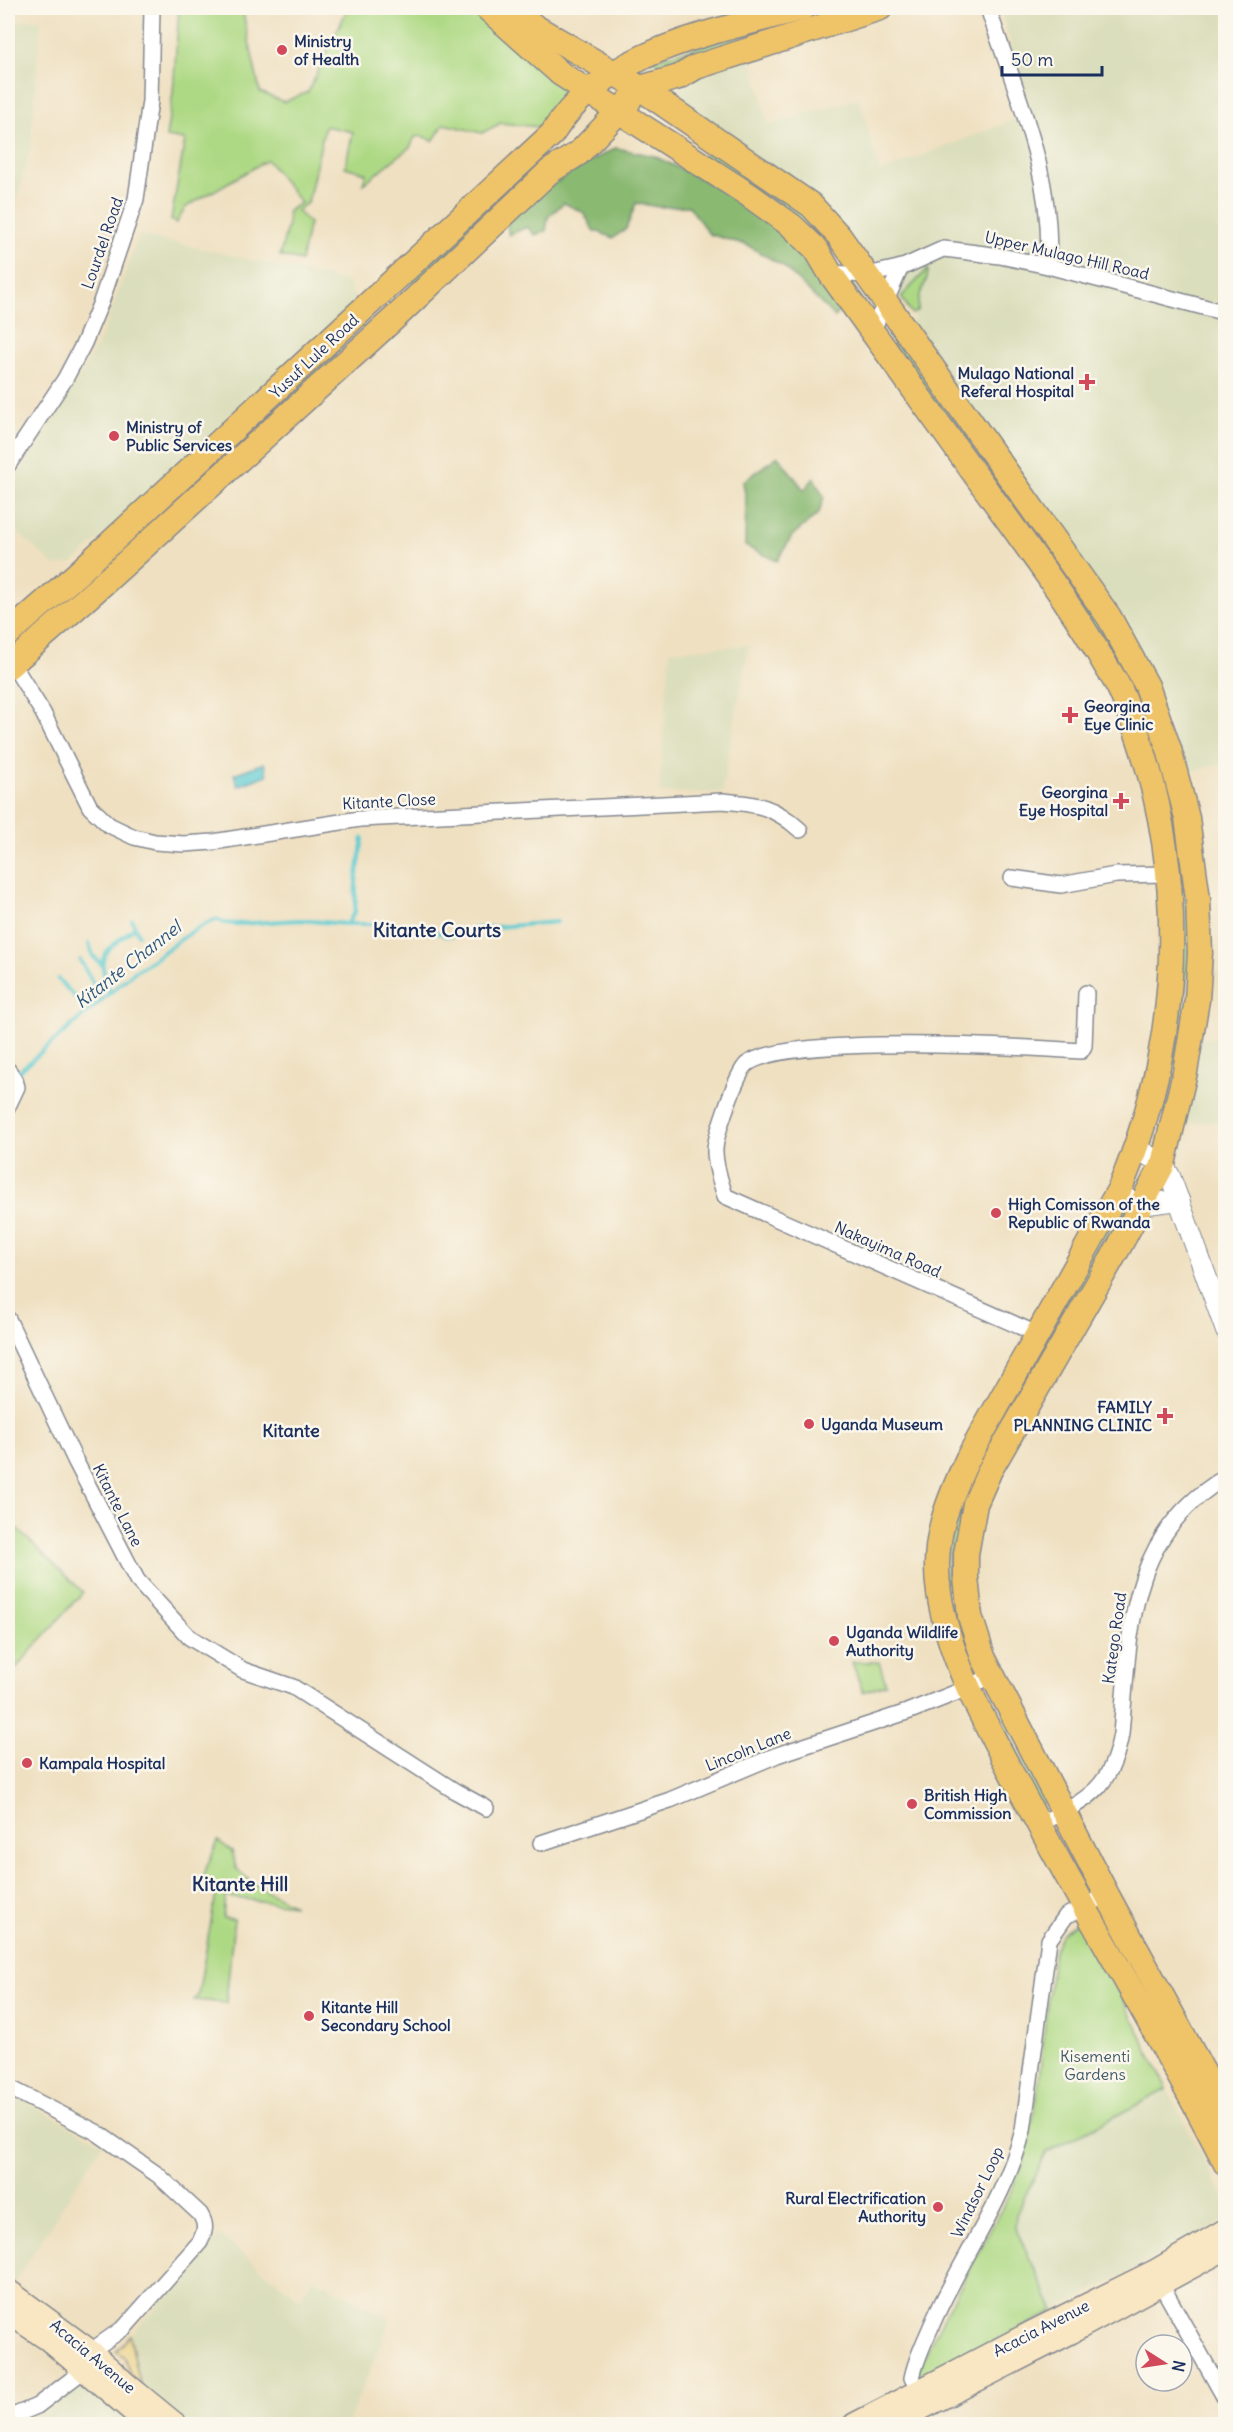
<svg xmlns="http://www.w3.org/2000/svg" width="1233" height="2432" font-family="Delius,sans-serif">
<rect width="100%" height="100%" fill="#fbf7ec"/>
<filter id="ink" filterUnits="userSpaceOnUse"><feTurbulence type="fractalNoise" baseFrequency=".0167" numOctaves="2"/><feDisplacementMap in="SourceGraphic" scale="12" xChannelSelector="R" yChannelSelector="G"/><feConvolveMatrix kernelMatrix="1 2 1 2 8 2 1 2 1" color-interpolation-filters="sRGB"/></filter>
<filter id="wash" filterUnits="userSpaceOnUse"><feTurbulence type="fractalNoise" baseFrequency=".008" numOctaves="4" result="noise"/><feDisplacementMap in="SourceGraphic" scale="24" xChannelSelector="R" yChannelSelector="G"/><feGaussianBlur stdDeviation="1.35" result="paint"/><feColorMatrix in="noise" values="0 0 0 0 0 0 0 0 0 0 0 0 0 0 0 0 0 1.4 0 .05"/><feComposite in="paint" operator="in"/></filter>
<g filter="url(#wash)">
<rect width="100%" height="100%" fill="#efe0c1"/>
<g fill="#dbdebc">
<path d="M 1000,8 L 1225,8 L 1225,762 L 1183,774 L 1165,715 L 906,325 L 914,319 L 901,297 L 855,241 L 678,105 L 677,90 L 689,75 L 751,56 L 769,125 L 859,98 L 880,172 L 1031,113 Z"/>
<path d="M 41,20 L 31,146 L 8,235 L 8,21 Z"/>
<path d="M 139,235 L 347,281 L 357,301 L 292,357 L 73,563 L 55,566 L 8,524 L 8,488 L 58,414 L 100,340 Z"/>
<path d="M 749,645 L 722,792 L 659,793 L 670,651 Z"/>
<path d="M 1200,1036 L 1225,1043 L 1225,1121 L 1183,1123 Z"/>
<path d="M 1167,2089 L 1225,2200 L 1225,2220 L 1216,2226 L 1054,2311 L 1015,2227 L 1016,2214 L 1047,2152 Z"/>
<path d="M 8,2093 L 103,2143 L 12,2286 L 8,2284 Z"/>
<path d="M 219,2235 L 300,2300 L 312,2277 L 391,2319 L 348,2424 L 187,2424 L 141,2389 L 130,2336 Z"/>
<path d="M 82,2386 L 93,2388 L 138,2424 L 20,2424 L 48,2411 Z"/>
</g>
<g fill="#aed984" stroke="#648471" stroke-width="1.5">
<path d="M 179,8 L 242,8 L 260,92 L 284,102 L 308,92 L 348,8 L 482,8 L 555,68 L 564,98 L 558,114 L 548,128 L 501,123 L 482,133 L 444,124 L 433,141 L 422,136 L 415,137 L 410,147 L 363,184 L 366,173 L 345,167 L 353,132 L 325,126 L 308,202 L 297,211 L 309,223 L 301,261 L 280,256 L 288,223 L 288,211 L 301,203 L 267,160 L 186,207 L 176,223 L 171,220 L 185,140 L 166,137 L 173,93 Z"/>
<path d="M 829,8 L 860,8 L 681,66 L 658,66 L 653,60 Z"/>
<path d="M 703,143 L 794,203 L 828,233 L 818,239 L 705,158 Z"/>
<path d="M 543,154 L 550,161 L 418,283 L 413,282 L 412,275 Z"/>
<path d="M 928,269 C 929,284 917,290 918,310 L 912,314 L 901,297 Z"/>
<path d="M 892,324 C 934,385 977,446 1019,507 C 1049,550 1082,592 1108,638 C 1161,730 1189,844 1188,951 C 1187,1007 1175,1061 1165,1116 L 1158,1098 L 1171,1034 L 1148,750 L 892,344 Z"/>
<path d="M 332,354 L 337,357 L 95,579 L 91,573 Z"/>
<path d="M 1121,1202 L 1131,1209 L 974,1484 L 966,1652 L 945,1578 L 959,1496 Z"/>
<path d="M 8,1520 L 83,1592 L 8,1677 Z"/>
<path d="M 852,1662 L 879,1662 L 886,1684 L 863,1692 Z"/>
<path d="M 1000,1715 L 1044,1799 L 1043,1804 L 1038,1806 L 991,1719 Z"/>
<path d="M 218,1841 L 232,1851 L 236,1868 L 252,1883 L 294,1905 L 225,1897 L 223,1918 L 234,1919 L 226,2003 L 194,2000 L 198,1995 L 217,1888 L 199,1885 Z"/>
<path d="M 1084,1919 L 1167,2089 L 1047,2152 L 1016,2214 L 1015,2227 L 1054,2311 L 920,2380 L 918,2371 L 935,2334 L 1009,2195 L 1023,2165 L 1037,2097 L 1052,1963 C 1057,1936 1060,1931 1084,1919 Z"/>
</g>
<g fill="#8ab972" stroke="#527468" stroke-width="1.5">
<path d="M 616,148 L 654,156 L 718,187 L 790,232 L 842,307 L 835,317 L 783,266 L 747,245 L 709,234 L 689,206 L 659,207 L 636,203 L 626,229 L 613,238 L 593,230 L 584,213 L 564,203 L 548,217 L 546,231 L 535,235 L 527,227 L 509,235 L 506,221 C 540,191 575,168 616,148 Z"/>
<path d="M 778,456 L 804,490 L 814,478 L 824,497 L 819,513 L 792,536 L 777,561 L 745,546 L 746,500 L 743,482 Z"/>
</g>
<path fill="#eeda9e" stroke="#84847e" stroke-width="1.5" d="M 130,2336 L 141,2389 L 130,2374 L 124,2357 L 116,2351 Z"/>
<path fill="#5dcbd1" stroke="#3c7d98" stroke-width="1.5" d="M 264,763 L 267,775 L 238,786 L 234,774 Z"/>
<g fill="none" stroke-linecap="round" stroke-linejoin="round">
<g stroke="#5dcbd1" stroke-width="4">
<path d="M 132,920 L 138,934"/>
<path d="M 347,924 L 355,912 L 356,881 L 363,838"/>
<path d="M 89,944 L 93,956 L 101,964"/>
<path d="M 80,960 L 98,992"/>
<path d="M 58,979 L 75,997"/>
<path d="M 110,992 C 94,953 105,952 134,928"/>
<path d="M 17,1073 L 134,972 C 163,955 186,931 217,919 L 224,923 L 236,924 L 299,920 L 346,924 L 378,924 L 404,930 L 440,933 L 445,936 L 459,935 L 473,929 L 557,922"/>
</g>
</g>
</g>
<g filter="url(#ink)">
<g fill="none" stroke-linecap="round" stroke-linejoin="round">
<g stroke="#858890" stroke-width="18">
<g id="minor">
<path d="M 988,8 C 1015,91 1055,177 1048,266"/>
<path d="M 830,273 L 867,275 L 903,267 L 943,249 L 953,250 L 1000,256 L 1048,266 L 1226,313"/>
<path d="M 872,332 L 901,267"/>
<path d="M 8,465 L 65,379 L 84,343 L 101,302 L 136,199 L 150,101 L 152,8"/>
<path d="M 12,663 L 43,713 L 90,807 L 109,825 L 134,837 L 155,842 L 184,844 L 213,842 L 360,819 L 723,801 C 757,804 774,806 800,830"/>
<path d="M 1012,878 L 1061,885 L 1116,875 L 1167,874"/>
<path d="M 8,1070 L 15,1080 L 17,1087 L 8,1106"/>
<path d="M 8,1319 L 75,1460 L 137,1580 L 189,1637 L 243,1670 L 293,1687 L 455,1791 L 486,1808"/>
<path d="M 1037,1334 L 725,1196 C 721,1182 715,1167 715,1152 C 714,1138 737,1072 747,1064 C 786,1034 1023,1047 1081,1051 L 1084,1046 L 1086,993"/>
<path d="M 1038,1825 C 1086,1800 1111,1791 1121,1734 C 1130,1632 1127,1535 1226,1477"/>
<path d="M 541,1843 L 670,1800 L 777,1755 L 907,1712 L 968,1688 L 992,1675"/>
<path d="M 8,2087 L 96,2132 L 158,2175 L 200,2214 C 207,2225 205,2231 200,2242 L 125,2327 L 91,2351 L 84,2370 L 37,2406 L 8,2418"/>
<path d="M 1157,2277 L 1226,2400"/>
<path d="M 919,2390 L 912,2378 C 916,2358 925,2341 933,2322 C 961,2258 1006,2199 1023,2130 L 1049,1940 L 1066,1916 L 1107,1895"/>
</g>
</g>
<g stroke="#858890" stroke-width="22">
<g id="tertiary">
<path d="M 1137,1149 L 1163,1164 L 1170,1176 L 1226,1331"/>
<path d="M 1117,1194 L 1140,1205 L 1179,1200"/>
</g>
</g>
<g stroke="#858890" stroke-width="24">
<g id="secondary">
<path d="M 8,2290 L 91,2351 L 127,2384 L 176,2424"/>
<path d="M 8,2313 L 48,2340 L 147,2424"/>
<path d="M 854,2424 L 1033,2331 L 1154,2271 L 1226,2229"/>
<path d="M 892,2424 L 1071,2333 L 1226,2249"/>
</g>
</g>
<g stroke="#858890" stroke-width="27">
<g id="primary">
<path d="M 487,8 L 561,74 L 749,195 L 792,226 L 816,249 L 830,273 C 892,360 954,445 1016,531 C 1046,573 1076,614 1102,659 C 1108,670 1117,682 1122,694 C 1189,853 1187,1029 1120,1188 L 968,1458 C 947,1503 931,1541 939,1593 C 950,1664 987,1726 1020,1789 C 1086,1916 1162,2037 1226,2164"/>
<path d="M 511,8 L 535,27 L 640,88 L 811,205 L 839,236 L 1109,617 L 1147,686 L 1169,749 L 1187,818 L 1198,899 L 1200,953 L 1197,1000 L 1185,1072 L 1163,1164 L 1120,1245 L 990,1470 L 975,1504 L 966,1554 L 966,1577 L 970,1616 L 983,1657 L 1107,1895 L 1226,2114"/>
<path d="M 640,88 L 679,77 L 696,67 L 880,8"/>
<path d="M 8,634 L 77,574 L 552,134 C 605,48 714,33 803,8"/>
<path d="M 8,667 L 95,591 L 401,312 L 550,171 L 579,153 L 629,101"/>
</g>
</g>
<use href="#minor" stroke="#fff" stroke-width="15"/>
<use href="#tertiary" stroke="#fff" stroke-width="20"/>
<use href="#secondary" stroke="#f9e7c3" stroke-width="21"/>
<use href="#primary" stroke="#efc469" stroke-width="24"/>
</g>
</g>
<g fill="#d1495b" stroke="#fbf7ec" stroke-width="2">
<circle cx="282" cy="50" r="6"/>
<path d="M1084 373h6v6h6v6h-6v6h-6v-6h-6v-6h6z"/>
<circle cx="114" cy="436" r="6"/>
<path d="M1067 706h6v6h6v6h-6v6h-6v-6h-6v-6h6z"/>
<path d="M1118 792h6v6h6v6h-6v6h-6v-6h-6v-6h6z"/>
<circle cx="996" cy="1213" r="6"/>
<path d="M1162 1407h6v6h6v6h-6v6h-6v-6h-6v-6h6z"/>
<circle cx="809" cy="1424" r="6"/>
<circle cx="834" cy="1641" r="6"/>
<circle cx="27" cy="1763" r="6"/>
<circle cx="912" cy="1804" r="6"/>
<circle cx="309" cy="2016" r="6"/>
<circle cx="938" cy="2207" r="6"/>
</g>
<g text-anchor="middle" stroke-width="5" stroke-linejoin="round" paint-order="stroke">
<g font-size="16" font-weight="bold" fill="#1b2f5e" stroke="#fbf7ec" text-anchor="start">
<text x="294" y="47">Ministry<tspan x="294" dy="18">of Health</tspan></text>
<text x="1074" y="379" text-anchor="end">Mulago National<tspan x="1074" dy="18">Referal Hospital</tspan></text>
<text x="126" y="433">Ministry of<tspan x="126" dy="18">Public Services</tspan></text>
<text x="1084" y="712">Georgina<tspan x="1084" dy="18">Eye Clinic</tspan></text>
<text x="1108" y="798" text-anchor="end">Georgina<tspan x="1108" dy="18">Eye Hospital</tspan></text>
<text x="1008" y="1210">High Comisson of the<tspan x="1008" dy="18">Republic of Rwanda</tspan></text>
<text x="1152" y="1413" text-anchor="end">FAMILY<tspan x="1152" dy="18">PLANNING CLINIC</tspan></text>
<text x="821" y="1430">Uganda Museum</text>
<text x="846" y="1638">Uganda Wildlife<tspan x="846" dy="18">Authority</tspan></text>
<text x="39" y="1769">Kampala Hospital</text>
<text x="924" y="1801">British High<tspan x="924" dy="18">Commission</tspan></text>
<text x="321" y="2013">Kitante Hill<tspan x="321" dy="18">Secondary School</tspan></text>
<text x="926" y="2204" text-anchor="end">Rural Electrification<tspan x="926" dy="18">Authority</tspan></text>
</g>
<g font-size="16" fill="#1b2f5e" stroke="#fbf7ec">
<text transform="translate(102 243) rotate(-71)" y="6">Lourdel Road</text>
<text transform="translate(1067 255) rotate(13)" y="6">Upper Mulago Hill Road</text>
<text transform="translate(314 356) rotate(-43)" y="6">Yusuf Lule Road</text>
<text transform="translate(389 801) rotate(-3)" y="6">Kitante Close</text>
<text transform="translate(888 1249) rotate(24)" y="6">Nakayima Road</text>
<text transform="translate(118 1505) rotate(63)" y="6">Kitante Lane</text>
<text transform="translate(1114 1638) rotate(-82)" y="6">Katego Road</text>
<text transform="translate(748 1749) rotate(-22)" y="6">Lincoln Lane</text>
<text transform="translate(977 2192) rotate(-64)" y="6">Windsor Loop</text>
<text transform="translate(1041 2328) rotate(-27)" y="6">Acacia Avenue</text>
<text transform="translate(93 2356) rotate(40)" y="6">Acacia Avenue</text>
</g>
<g font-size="16" fill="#405a68" stroke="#fbf7ec">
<text x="1095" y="2062">Kisementi<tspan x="1095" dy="18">Gardens</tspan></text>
</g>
<g font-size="18" font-style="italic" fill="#2c567b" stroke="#fbf7ec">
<text transform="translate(128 965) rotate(-38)" y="6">Kitante Channel</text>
</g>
<g font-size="18" font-weight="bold" fill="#1b2f5e" stroke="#fbf7ec">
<text x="291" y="1437">Kitante</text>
</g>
<g font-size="20" font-weight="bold" fill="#1b2f5e" stroke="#fbf7ec">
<text x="437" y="937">Kitante Courts</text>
<text x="240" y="1891">Kitante Hill</text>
</g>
</g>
<rect width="1233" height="2432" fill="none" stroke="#fbf7ec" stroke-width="30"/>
<g transform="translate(1164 2363) rotate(102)"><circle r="28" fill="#fbf7ec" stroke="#a1a7b3" stroke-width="1.5"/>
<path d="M0-4.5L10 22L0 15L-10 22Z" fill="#d1495b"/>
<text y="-9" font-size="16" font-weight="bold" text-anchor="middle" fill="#1b2f5e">N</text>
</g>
<path d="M1002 66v9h100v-9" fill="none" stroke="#1b2f5e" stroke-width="3"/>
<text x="1011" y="66" font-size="18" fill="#1b2f5e" stroke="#fbf7ec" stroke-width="4.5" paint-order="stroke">50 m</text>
</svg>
